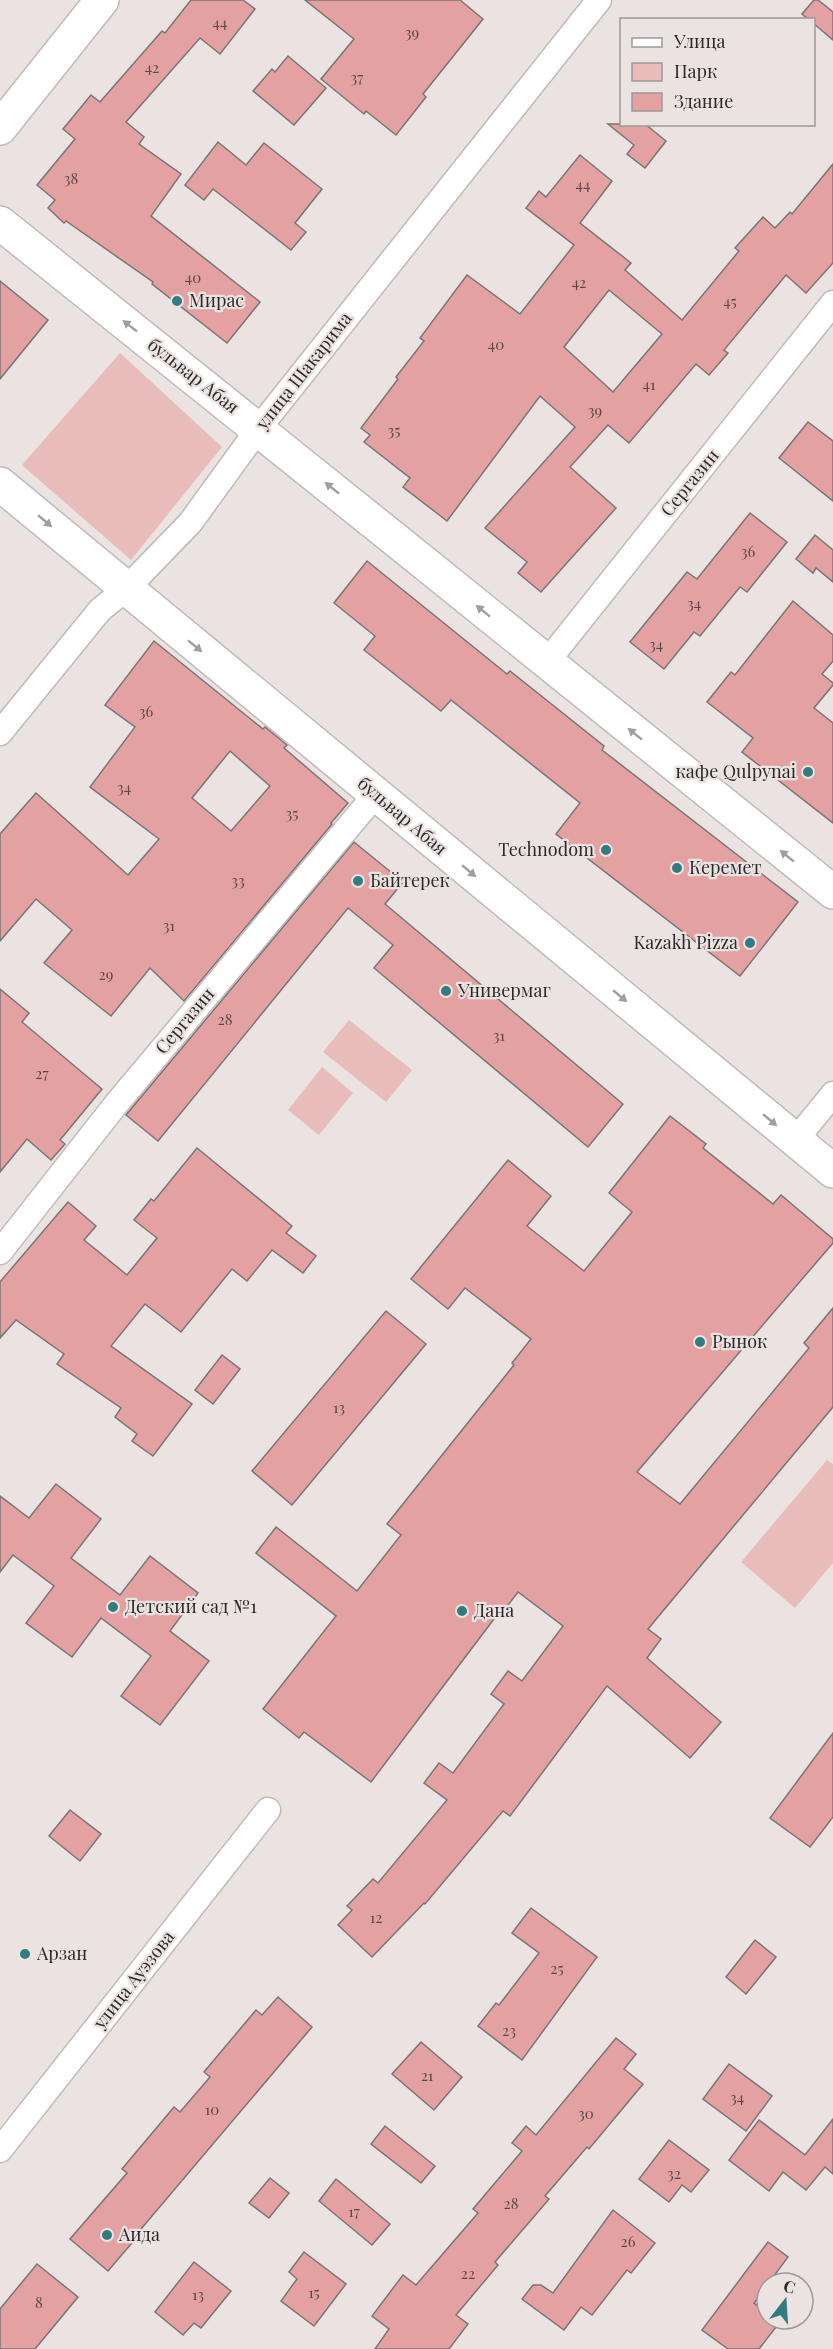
<svg xmlns="http://www.w3.org/2000/svg" width="833" height="2349" font-family="'Playfair Display',serif">
<rect width="100%" height="100%" fill="#ebe2e2"/>
<g fill="#e9bcbc">
<path d="M 120,353 L 222,447 L 131,560 L 22,465 Z"/>
<path d="M 349,1020 L 412,1070 L 386,1102 L 323,1052 Z"/>
<path d="M 322,1067 L 353,1093 L 319,1135 L 288,1110 Z"/>
<path d="M 827,1460 L 833,1464 L 833,1563 L 795,1608 L 741,1562 Z"/>
</g>
<g fill="#e4a1a2" stroke="#7c7474" stroke-width="1.5" fill-rule="evenodd">
<path d="M 191,0 L 243,0 L 255,9 L 220,54 L 200,38 L 126,122 L 144,137 L 139,144 L 181,174 L 151,216 L 260,302 L 227,343 L 152,284 L 153,282 L 66,221 L 64,223 L 48,208 L 55,200 L 37,185 L 75,139 L 63,129 L 91,95 L 100,102 L 162,31 L 165,33 Z"/>
<path d="M 305,0 L 460,0 L 483,19 L 423,94 L 426,97 L 396,135 L 366,111 L 364,114 L 321,79 L 354,39 Z"/>
<path d="M 814,0 L 818,0 L 833,12 L 833,40 L 813,23 L 813,20 L 809,20 L 802,14 Z"/>
<path d="M 288,56 L 326,88 L 294,125 L 253,91 L 272,69 L 275,72 Z"/>
<path d="M 608,124 L 645,124 L 666,141 L 645,168 L 627,154 L 634,145 Z"/>
<path d="M 218,142 L 246,165 L 264,143 L 322,189 L 295,223 L 306,232 L 291,250 L 213,189 L 204,200 L 185,185 Z"/>
<path d="M 580,155 L 612,181 L 580,223 L 631,263 L 625,270 L 682,320 L 739,251 L 735,248 L 763,217 L 775,228 L 790,212 L 792,214 L 833,164 L 833,263 L 806,293 L 786,275 L 724,350 L 728,353 L 709,375 L 696,364 L 629,443 L 608,425 L 570,467 L 616,508 L 541,592 L 518,573 L 527,562 L 485,528 L 575,427 L 540,396 L 447,521 L 403,487 L 410,478 L 364,442 L 370,435 L 361,428 L 398,379 L 396,377 L 424,341 L 420,338 L 467,275 L 520,314 L 574,245 L 526,208 L 539,191 L 546,197 ZM 609,290 L 662,334 L 613,392 L 564,347 Z"/>
<path d="M 0,281 L 48,320 L 0,379 Z"/>
<path d="M 808,422 L 833,441 L 833,501 L 779,458 Z"/>
<path d="M 750,513 L 787,542 L 747,592 L 740,587 L 700,636 L 694,632 L 664,669 L 630,642 L 687,572 L 697,579 Z"/>
<path d="M 815,535 L 833,550 L 833,582 L 816,568 L 813,573 L 796,559 Z"/>
<path d="M 367,561 L 507,674 L 510,671 L 604,746 L 602,750 L 798,902 L 740,976 L 556,834 L 580,803 L 451,700 L 441,711 L 364,650 L 375,636 L 334,603 Z"/>
<path d="M 793,601 L 833,635 L 833,661 L 822,674 L 833,683 L 833,685 L 814,708 L 833,723 L 833,823 L 742,752 L 753,738 L 707,702 L 731,672 L 735,675 Z"/>
<path d="M 154,641 L 263,729 L 265,727 L 287,745 L 284,748 L 348,803 L 331,823 L 332,824 L 184,1001 L 150,968 L 111,1016 L 44,963 L 72,930 L 36,899 L 0,941 L 0,834 L 36,793 L 128,875 L 159,839 L 90,787 L 135,727 L 105,705 ZM 230,751 L 270,786 L 231,831 L 192,798 Z"/>
<path d="M 354,842 L 403,882 L 385,904 L 623,1104 L 588,1147 L 374,968 L 393,945 L 348,908 L 158,1141 L 126,1115 Z"/>
<path d="M 0,989 L 29,1013 L 22,1022 L 102,1089 L 60,1140 L 65,1144 L 51,1160 L 27,1139 L 0,1172 Z"/>
<path d="M 670,1116 L 706,1144 L 703,1148 L 773,1204 L 781,1195 L 833,1239 L 833,1243 L 637,1472 L 680,1504 L 809,1348 L 804,1343 L 833,1308 L 833,1407 L 648,1629 L 661,1639 L 647,1658 L 721,1722 L 690,1758 L 607,1686 L 510,1816 L 503,1811 L 425,1904 L 424,1903 L 372,1957 L 338,1925 L 352,1910 L 347,1906 L 373,1879 L 378,1883 L 447,1800 L 424,1783 L 439,1763 L 453,1773 L 504,1704 L 491,1694 L 508,1671 L 522,1681 L 563,1626 L 518,1592 L 502,1613 L 500,1611 L 371,1782 L 304,1732 L 299,1738 L 263,1709 L 336,1616 L 256,1553 L 276,1527 L 357,1591 L 401,1535 L 387,1524 L 514,1365 L 512,1363 L 531,1339 L 465,1288 L 448,1309 L 411,1279 L 508,1160 L 551,1196 L 527,1226 L 584,1271 L 632,1212 L 609,1193 Z"/>
<path d="M 197,1148 L 292,1226 L 286,1233 L 316,1256 L 303,1273 L 272,1250 L 247,1281 L 232,1269 L 181,1332 L 145,1304 L 111,1346 L 192,1404 L 153,1456 L 132,1441 L 137,1434 L 115,1417 L 121,1408 L 57,1364 L 64,1354 L 16,1320 L 0,1338 L 0,1282 L 68,1202 L 96,1226 L 84,1240 L 127,1275 L 157,1238 L 134,1220 L 151,1199 L 154,1201 Z"/>
<path d="M 386,1311 L 426,1344 L 292,1505 L 252,1471 Z"/>
<path d="M 222,1355 L 240,1369 L 213,1404 L 195,1390 Z"/>
<path d="M 56,1484 L 101,1519 L 71,1558 L 120,1595 L 150,1556 L 198,1593 L 170,1631 L 209,1661 L 160,1725 L 121,1696 L 151,1656 L 101,1618 L 72,1657 L 26,1623 L 54,1586 L 13,1555 L 0,1572 L 0,1496 L 29,1518 Z"/>
<path d="M 833,1733 L 833,1817 L 810,1847 L 770,1818 Z"/>
<path d="M 70,1810 L 101,1834 L 80,1861 L 49,1836 Z"/>
<path d="M 531,1908 L 597,1957 L 522,2060 L 478,2026 L 496,2003 L 499,2005 L 539,1953 L 512,1933 Z"/>
<path d="M 755,1940 L 776,1957 L 746,1994 L 726,1977 Z"/>
<path d="M 278,1997 L 312,2027 L 141,2229 L 143,2230 L 108,2271 L 70,2239 L 127,2173 L 122,2169 L 174,2107 L 180,2112 L 210,2077 L 204,2072 L 256,2010 L 262,2015 Z"/>
<path d="M 616,2038 L 636,2054 L 624,2069 L 643,2084 L 589,2149 L 587,2147 L 545,2196 L 549,2199 L 495,2262 L 498,2265 L 456,2315 L 468,2324 L 449,2349 L 375,2349 L 389,2329 L 372,2316 L 403,2275 L 416,2285 L 478,2213 L 473,2209 L 522,2151 L 512,2143 L 526,2126 L 536,2135 Z"/>
<path d="M 421,2042 L 462,2077 L 434,2110 L 392,2074 Z"/>
<path d="M 729,2064 L 772,2096 L 746,2131 L 703,2099 Z"/>
<path d="M 833,2119 L 833,2174 L 825,2167 L 806,2190 L 783,2172 L 769,2191 L 729,2160 L 759,2120 L 805,2155 Z"/>
<path d="M 385,2126 L 435,2166 L 421,2183 L 371,2144 Z"/>
<path d="M 669,2140 L 709,2170 L 691,2192 L 682,2185 L 669,2202 L 639,2179 Z"/>
<path d="M 270,2178 L 289,2193 L 269,2218 L 249,2203 Z"/>
<path d="M 336,2179 L 390,2224 L 372,2245 L 319,2201 Z"/>
<path d="M 613,2210 L 655,2243 L 631,2273 L 627,2270 L 592,2315 L 581,2307 L 564,2330 L 522,2299 L 533,2285 L 541,2285 L 553,2293 Z"/>
<path d="M 768,2242 L 788,2257 L 754,2303 L 767,2313 L 767,2319 L 775,2319 L 780,2322 L 759,2349 L 728,2349 L 702,2330 Z"/>
<path d="M 304,2252 L 346,2284 L 314,2326 L 281,2301 L 297,2279 L 289,2272 Z"/>
<path d="M 194,2262 L 231,2291 L 201,2328 L 194,2323 L 183,2335 L 155,2312 Z"/>
<path d="M 37,2264 L 78,2297 L 35,2349 L 0,2349 L 0,2309 Z"/>
</g>
<g fill="none" stroke-linecap="round" stroke-linejoin="round">
<g stroke="#c2b9b9" stroke-width="27">
<g id="street">
<path d="M 546,663 L 833,303"/>
<path d="M 0,733 L 100,610 L 126,589 L 190,523 L 259,428 L 599,0"/>
<path d="M 795,1141 L 833,1094"/>
<path d="M 0,1252 L 117,1103 L 376,794"/>
<path d="M 0,2150 L 268,1810"/>
</g>
</g>
<g stroke="#c2b9b9" stroke-width="36">
<g id="secondary">
<path d="M 0,128 L 102,0"/>
<path d="M 0,223 C 279,444 555,670 833,892"/>
<path d="M 0,484 L 833,1171"/>
</g>
</g>
<use href="#street" stroke="#fff" stroke-width="24"/>
<use href="#secondary" stroke="#fff" stroke-width="33"/>
</g>
<defs><path id="oneway-solid" d="M-6-.8H1V-3.2L6.5 0L1 3.2V.8H-6Z" transform="scale(1.5)"/></defs>
<g fill="#a09f9f">
<use href="#oneway-solid" transform="translate(130 326) rotate(-142)"/>
<use href="#oneway-solid" transform="translate(332 488) rotate(-141)"/>
<use href="#oneway-solid" transform="translate(45 521) rotate(40)"/>
<use href="#oneway-solid" transform="translate(483 611) rotate(-141)"/>
<use href="#oneway-solid" transform="translate(195 646) rotate(39)"/>
<use href="#oneway-solid" transform="translate(635 734) rotate(-141)"/>
<use href="#oneway-solid" transform="translate(787 856) rotate(-141)"/>
<use href="#oneway-solid" transform="translate(469 871) rotate(40)"/>
<use href="#oneway-solid" transform="translate(620 996) rotate(40)"/>
<use href="#oneway-solid" transform="translate(770 1120) rotate(40)"/>
</g>
<g fill="#327b7e" stroke="#ebe2e2" stroke-width="2">
<circle cx="177" cy="301" r="6"/>
<circle cx="808" cy="772" r="6"/>
<circle cx="606" cy="850" r="6"/>
<circle cx="677" cy="868" r="6"/>
<circle cx="358" cy="881" r="6"/>
<circle cx="750" cy="943" r="6"/>
<circle cx="446" cy="991" r="6"/>
<circle cx="700" cy="1342" r="6"/>
<circle cx="113" cy="1607" r="6"/>
<circle cx="462" cy="1611" r="6"/>
<circle cx="25" cy="1954" r="6"/>
<circle cx="107" cy="2235" r="6"/>
</g>
<g text-anchor="middle" stroke-width="4.5" stroke-linejoin="round" paint-order="stroke">
<g font-size="15" fill="#5a4747">
<text x="220" y="28">44</text>
<text x="412" y="38">39</text>
<text x="152" y="73">42</text>
<text x="357" y="83">37</text>
<text x="71" y="184">38</text>
<text x="583" y="190">44</text>
<text x="193" y="283">40</text>
<text x="579" y="288">42</text>
<text x="730" y="307">45</text>
<text x="496" y="350">40</text>
<text x="649" y="390">41</text>
<text x="595" y="416">39</text>
<text x="394" y="436">35</text>
<text x="748" y="557">36</text>
<text x="694" y="609">34</text>
<text x="656" y="650">34</text>
<text x="146" y="717">36</text>
<text x="124" y="793">34</text>
<text x="292" y="819">35</text>
<text x="238" y="886">33</text>
<text x="169" y="931">31</text>
<text x="106" y="980">29</text>
<text x="225" y="1025">28</text>
<text x="499" y="1041">31</text>
<text x="42" y="1079">27</text>
<text x="339" y="1413">13</text>
<text x="376" y="1923">12</text>
<text x="557" y="1974">25</text>
<text x="509" y="2036">23</text>
<text x="427" y="2081">21</text>
<text x="737" y="2103">34</text>
<text x="212" y="2115">10</text>
<text x="586" y="2119">30</text>
<text x="674" y="2179">32</text>
<text x="511" y="2209">28</text>
<text x="354" y="2217">17</text>
<text x="628" y="2247">26</text>
<text x="468" y="2279">22</text>
<text x="314" y="2298">15</text>
<text x="198" y="2300">13</text>
<text x="39" y="2308">8</text>
</g>
<g font-size="18" fill="#2c2929" stroke="#ebe2e2" text-anchor="start">
<text x="189" y="307">Мирас</text>
<text x="796" y="778" text-anchor="end">кафе Qulpynai</text>
<text x="594" y="856" text-anchor="end">Technodom</text>
<text x="689" y="874">Керемет</text>
<text x="370" y="887">Байтерек</text>
<text x="738" y="949" text-anchor="end">Kazakh Pizza</text>
<text x="458" y="997">Универмаг</text>
<text x="712" y="1348">Рынок</text>
<text x="125" y="1613">Детский сад №1</text>
<text x="474" y="1617">Дана</text>
<text x="37" y="1960">Арзан</text>
<text x="119" y="2241">Аида</text>
</g>
<g font-size="18" fill="#2c2929" stroke="#ebe2e2">
<text transform="translate(304 371) rotate(-52)" y="6">улица Шакарима</text>
<text transform="translate(193 376) rotate(38)" y="6">бульвар Абая</text>
<text transform="translate(690 483) rotate(-51)" y="6">Сергазин</text>
<text transform="translate(402 816) rotate(40)" y="6">бульвар Абая</text>
<text transform="translate(185 1021) rotate(-50)" y="6">Сергазин</text>
<text transform="translate(134 1980) rotate(-52)" y="6">улица Ауэзова</text>
</g>
</g>
<rect x="620" y="18" width="195" height="108" fill="#ebe2e2" stroke="#9f9898" stroke-width="1.5"/>
<rect x="632" y="38" width="30" height="9" fill="#ffffff" stroke="#9f9898" stroke-width="1.5"/>
<text x="674" y="48" font-size="18" fill="#2c2929">Улица</text>
<rect x="632" y="63" width="30" height="18" fill="#e9bcbc" stroke="#9f9898" stroke-width="1.5"/>
<text x="674" y="78" font-size="18" fill="#2c2929">Парк</text>
<rect x="632" y="93" width="30" height="18" fill="#e4a1a2" stroke="#9f9898" stroke-width="1.5"/>
<text x="674" y="108" font-size="18" fill="#2c2929">Здание</text>
<g transform="translate(785 2301) rotate(17)"><circle r="28" fill="#ebe2e2" stroke="#9f9898" stroke-width="1.5"/>
<path d="M0-4.5L10 22L0 15L-10 22Z" fill="#327b7e"/>
<text y="-9" font-size="16" font-weight="bold" text-anchor="middle" fill="#2c2929">С</text>
</g>
</svg>
